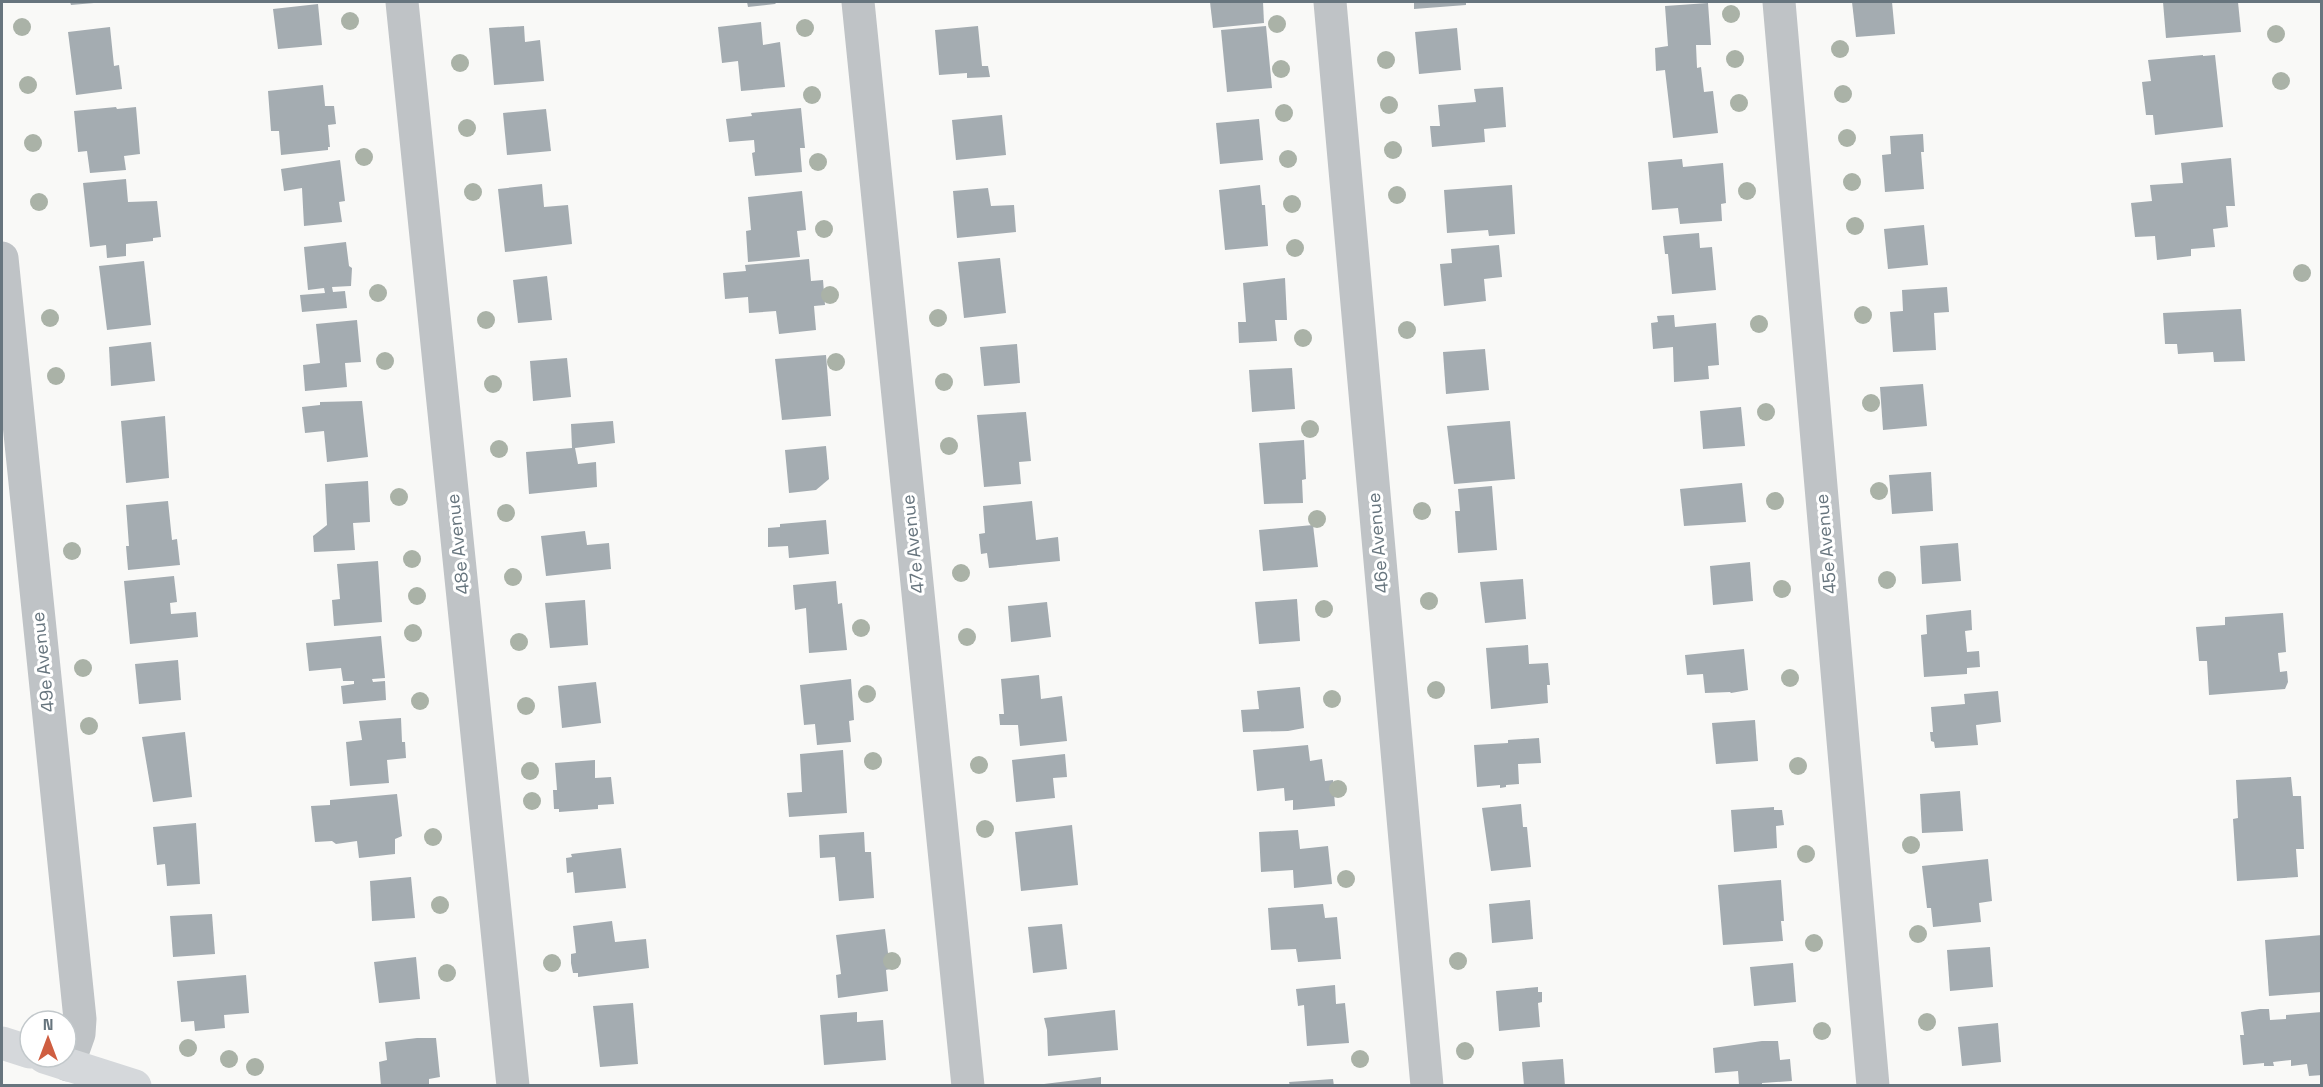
<svg xmlns="http://www.w3.org/2000/svg" width="2323" height="1087" font-family="'Space Grotesk',sans-serif">
<rect width="100%" height="100%" fill="#f9f9f7"/>
<g fill="#a4acb1">
<path d="M 70,2 L 94,2 L 94,3 L 71,5 Z"/>
<path d="M 747,2 L 777,2 L 775,4 L 748,7 Z"/>
<path d="M 1210,2 L 1263,2 L 1264,23 L 1213,28 Z"/>
<path d="M 1414,2 L 1466,2 L 1466,5 L 1414,9 Z"/>
<path d="M 1852,2 L 1892,2 L 1895,34 L 1856,37 Z"/>
<path d="M 2163,2 L 2238,2 L 2241,32 L 2166,38 Z"/>
<path d="M 1708,3 L 1711,45 L 1696,45 L 1697,68 L 1701,67 L 1704,92 L 1713,91 L 1718,133 L 1673,138 L 1665,70 L 1656,71 L 1655,48 L 1668,46 L 1665,6 Z"/>
<path d="M 318,4 L 322,45 L 278,49 L 273,9 Z"/>
<path d="M 761,22 L 763,45 L 780,42 L 785,87 L 741,91 L 738,61 L 722,63 L 718,27 Z"/>
<path d="M 524,26 L 525,42 L 540,40 L 544,81 L 494,85 L 489,28 Z"/>
<path d="M 978,26 L 982,66 L 988,66 L 990,77 L 967,78 L 967,73 L 939,75 L 935,30 Z"/>
<path d="M 1266,26 L 1272,88 L 1227,92 L 1221,30 Z"/>
<path d="M 110,27 L 114,66 L 119,65 L 122,89 L 76,95 L 68,32 Z"/>
<path d="M 1457,28 L 1461,70 L 1419,74 L 1415,32 Z"/>
<path d="M 2203,55 L 2203,56 L 2215,55 L 2223,127 L 2155,135 L 2153,115 L 2146,115 L 2142,82 L 2151,81 L 2148,60 Z"/>
<path d="M 323,85 L 325,106 L 334,106 L 336,124 L 328,125 L 330,147 L 328,147 L 328,150 L 281,155 L 279,131 L 271,131 L 268,91 Z"/>
<path d="M 1503,87 L 1506,127 L 1484,129 L 1485,142 L 1432,147 L 1430,126 L 1440,126 L 1438,105 L 1476,102 L 1474,89 Z"/>
<path d="M 116,107 L 117,109 L 136,107 L 140,154 L 124,156 L 126,170 L 90,173 L 87,151 L 78,152 L 74,111 Z"/>
<path d="M 801,108 L 805,148 L 800,148 L 802,172 L 755,176 L 752,153 L 755,152 L 754,140 L 729,142 L 726,119 L 752,116 L 751,113 Z"/>
<path d="M 546,109 L 551,151 L 507,155 L 503,113 Z"/>
<path d="M 1002,115 L 1006,155 L 956,160 L 952,120 Z"/>
<path d="M 1259,119 L 1263,160 L 1220,164 L 1216,123 Z"/>
<path d="M 1923,134 L 1924,152 L 1921,152 L 1924,189 L 1885,192 L 1882,155 L 1891,154 L 1890,136 Z"/>
<path d="M 2231,158 L 2235,206 L 2226,206 L 2228,227 L 2213,229 L 2215,247 L 2191,249 L 2191,256 L 2157,260 L 2155,236 L 2135,237 L 2131,203 L 2152,201 L 2150,185 L 2183,183 L 2181,163 Z"/>
<path d="M 1682,159 L 1683,167 L 1723,163 L 1726,203 L 1721,204 L 1722,221 L 1680,224 L 1678,208 L 1652,210 L 1648,162 Z"/>
<path d="M 340,160 L 345,201 L 339,202 L 342,222 L 304,226 L 302,188 L 284,191 L 281,169 Z"/>
<path d="M 126,179 L 128,202 L 157,201 L 161,237 L 153,238 L 153,241 L 126,244 L 126,256 L 107,258 L 106,245 L 90,247 L 83,183 Z"/>
<path d="M 542,184 L 544,207 L 568,205 L 572,244 L 505,252 L 498,189 Z"/>
<path d="M 1260,185 L 1262,205 L 1265,205 L 1268,246 L 1225,250 L 1219,190 Z"/>
<path d="M 1512,185 L 1515,234 L 1489,236 L 1488,230 L 1447,233 L 1444,190 Z"/>
<path d="M 988,188 L 991,206 L 1014,205 L 1016,232 L 957,238 L 953,191 Z"/>
<path d="M 802,191 L 806,230 L 797,231 L 800,257 L 748,262 L 746,231 L 751,230 L 748,197 Z"/>
<path d="M 1924,225 L 1928,265 L 1888,269 L 1884,229 Z"/>
<path d="M 1699,233 L 1700,248 L 1712,247 L 1716,290 L 1672,294 L 1668,254 L 1665,254 L 1663,236 Z"/>
<path d="M 346,242 L 349,266 L 352,268 L 351,286 L 332,287 L 333,292 L 345,291 L 347,308 L 302,312 L 300,295 L 325,293 L 324,288 L 308,290 L 304,247 Z"/>
<path d="M 1499,245 L 1502,277 L 1484,279 L 1486,301 L 1444,306 L 1440,264 L 1452,263 L 1451,249 Z"/>
<path d="M 1000,258 L 1006,313 L 964,318 L 958,262 Z"/>
<path d="M 809,259 L 811,281 L 823,280 L 825,305 L 814,306 L 816,330 L 779,334 L 776,311 L 749,313 L 748,297 L 725,299 L 723,273 L 746,271 L 745,265 Z"/>
<path d="M 144,261 L 151,325 L 107,330 L 99,266 Z"/>
<path d="M 547,276 L 552,320 L 518,323 L 513,280 Z"/>
<path d="M 1285,278 L 1287,320 L 1275,320 L 1277,341 L 1239,343 L 1238,322 L 1246,322 L 1243,283 Z"/>
<path d="M 1947,287 L 1949,312 L 1934,313 L 1936,350 L 1893,352 L 1890,312 L 1903,311 L 1902,290 Z"/>
<path d="M 2241,309 L 2245,361 L 2214,362 L 2213,352 L 2178,354 L 2177,344 L 2165,344 L 2163,313 Z"/>
<path d="M 1674,315 L 1675,327 L 1716,323 L 1719,365 L 1708,366 L 1709,379 L 1674,382 L 1673,347 L 1653,349 L 1651,323 L 1658,322 L 1657,316 Z"/>
<path d="M 357,320 L 361,362 L 345,363 L 347,387 L 305,391 L 303,365 L 320,363 L 316,324 Z"/>
<path d="M 151,342 L 155,381 L 111,386 L 109,347 Z"/>
<path d="M 1017,344 L 1020,383 L 984,386 L 980,347 Z"/>
<path d="M 1485,349 L 1489,390 L 1446,394 L 1443,352 Z"/>
<path d="M 826,355 L 831,416 L 782,420 L 775,359 Z"/>
<path d="M 567,358 L 571,397 L 533,401 L 530,361 Z"/>
<path d="M 1292,368 L 1295,409 L 1252,412 L 1249,370 Z"/>
<path d="M 1923,384 L 1927,426 L 1883,430 L 1880,387 Z"/>
<path d="M 362,401 L 368,457 L 327,462 L 324,431 L 305,433 L 302,407 L 320,405 L 320,402 Z"/>
<path d="M 1741,407 L 1745,446 L 1703,449 L 1700,411 Z"/>
<path d="M 1026,412 L 1031,461 L 1019,462 L 1021,484 L 984,487 L 977,415 Z"/>
<path d="M 165,416 L 169,478 L 126,483 L 121,421 Z"/>
<path d="M 613,421 L 615,443 L 575,448 L 578,464 L 596,462 L 597,487 L 529,494 L 526,452 L 572,448 L 571,424 Z"/>
<path d="M 1510,421 L 1515,479 L 1454,484 L 1447,426 Z"/>
<path d="M 1304,440 L 1306,479 L 1302,480 L 1303,503 L 1264,504 L 1259,443 Z"/>
<path d="M 826,446 L 829,479 L 816,490 L 789,493 L 785,450 Z"/>
<path d="M 1931,472 L 1933,511 L 1892,514 L 1889,475 Z"/>
<path d="M 368,481 L 370,522 L 353,523 L 355,550 L 314,552 L 313,536 L 327,525 L 325,484 Z"/>
<path d="M 1742,483 L 1746,522 L 1684,526 L 1680,489 Z"/>
<path d="M 1492,486 L 1497,550 L 1458,553 L 1455,511 L 1460,511 L 1458,489 Z"/>
<path d="M 168,501 L 172,540 L 177,539 L 180,565 L 128,570 L 126,546 L 129,546 L 126,505 Z"/>
<path d="M 1032,501 L 1036,540 L 1058,537 L 1060,561 L 989,568 L 987,553 L 981,554 L 979,534 L 985,533 L 983,506 Z"/>
<path d="M 826,520 L 829,554 L 789,558 L 788,546 L 768,547 L 768,528 L 780,527 L 780,524 Z"/>
<path d="M 1313,525 L 1318,567 L 1263,571 L 1259,530 Z"/>
<path d="M 585,531 L 587,545 L 609,543 L 611,569 L 546,576 L 541,536 Z"/>
<path d="M 1958,543 L 1961,581 L 1922,584 L 1920,546 Z"/>
<path d="M 378,561 L 382,622 L 334,626 L 332,600 L 340,599 L 337,564 Z"/>
<path d="M 1750,562 L 1753,601 L 1713,605 L 1710,566 Z"/>
<path d="M 174,576 L 177,602 L 170,603 L 171,614 L 196,612 L 198,637 L 130,644 L 124,581 Z"/>
<path d="M 1523,579 L 1526,619 L 1485,623 L 1480,582 Z"/>
<path d="M 836,581 L 838,604 L 842,603 L 847,650 L 809,653 L 806,608 L 795,610 L 793,585 Z"/>
<path d="M 1297,599 L 1300,641 L 1259,644 L 1255,602 Z"/>
<path d="M 585,600 L 588,645 L 550,648 L 545,603 Z"/>
<path d="M 1047,602 L 1051,637 L 1011,642 L 1008,606 Z"/>
<path d="M 1971,610 L 1972,630 L 1965,631 L 1967,652 L 1979,651 L 1980,667 L 1967,668 L 1967,674 L 1924,677 L 1921,635 L 1927,634 L 1926,615 Z"/>
<path d="M 2283,613 L 2286,652 L 2278,653 L 2280,672 L 2287,671 L 2288,682 L 2285,689 L 2209,695 L 2207,661 L 2199,661 L 2196,627 L 2225,625 L 2225,617 Z"/>
<path d="M 381,636 L 385,678 L 372,679 L 373,682 L 385,681 L 386,700 L 343,704 L 341,686 L 354,684 L 354,681 L 343,681 L 341,668 L 309,671 L 306,643 Z"/>
<path d="M 1528,645 L 1529,664 L 1548,663 L 1550,685 L 1547,685 L 1548,703 L 1491,709 L 1486,648 Z"/>
<path d="M 1744,649 L 1748,690 L 1731,693 L 1730,692 L 1705,693 L 1703,674 L 1687,675 L 1685,655 Z"/>
<path d="M 178,660 L 181,700 L 139,704 L 135,664 Z"/>
<path d="M 1039,675 L 1041,699 L 1062,696 L 1067,741 L 1020,746 L 1018,725 L 1000,725 L 999,714 L 1004,714 L 1001,679 Z"/>
<path d="M 851,679 L 854,720 L 849,721 L 851,742 L 817,745 L 815,724 L 804,725 L 800,685 Z"/>
<path d="M 596,682 L 601,723 L 562,728 L 558,686 Z"/>
<path d="M 1300,687 L 1304,728 L 1288,731 L 1243,732 L 1241,710 L 1259,709 L 1257,691 Z"/>
<path d="M 1998,691 L 2001,722 L 1976,725 L 1978,745 L 1935,748 L 1934,742 L 1931,741 L 1930,732 L 1933,732 L 1931,707 L 1965,704 L 1964,694 Z"/>
<path d="M 401,718 L 402,742 L 405,742 L 406,758 L 387,760 L 389,783 L 350,786 L 346,742 L 362,740 L 359,721 Z"/>
<path d="M 1755,720 L 1758,761 L 1716,764 L 1712,723 Z"/>
<path d="M 185,732 L 192,797 L 153,802 L 142,737 Z"/>
<path d="M 1539,738 L 1541,763 L 1518,764 L 1519,784 L 1506,785 L 1506,787 L 1500,788 L 1500,785 L 1477,787 L 1474,745 L 1508,743 L 1508,740 Z"/>
<path d="M 1308,745 L 1310,761 L 1322,759 L 1325,781 L 1333,780 L 1335,806 L 1293,810 L 1293,800 L 1285,801 L 1284,788 L 1257,791 L 1253,750 Z"/>
<path d="M 843,750 L 847,813 L 789,817 L 787,793 L 802,792 L 800,754 Z"/>
<path d="M 1065,754 L 1067,777 L 1053,778 L 1055,798 L 1016,802 L 1012,760 Z"/>
<path d="M 595,760 L 595,778 L 611,777 L 614,804 L 598,805 L 598,809 L 559,812 L 559,809 L 554,809 L 553,790 L 557,790 L 555,763 Z"/>
<path d="M 2291,777 L 2293,796 L 2301,796 L 2304,849 L 2296,849 L 2298,877 L 2237,881 L 2233,819 L 2238,818 L 2236,780 Z"/>
<path d="M 1960,791 L 1963,831 L 1922,833 L 1920,794 Z"/>
<path d="M 397,794 L 402,836 L 395,839 L 395,854 L 359,858 L 357,841 L 336,844 L 332,841 L 315,842 L 311,806 L 330,805 L 330,800 Z"/>
<path d="M 1521,804 L 1523,827 L 1527,827 L 1531,867 L 1491,871 L 1482,808 Z"/>
<path d="M 1774,807 L 1774,810 L 1782,810 L 1784,825 L 1776,826 L 1777,848 L 1734,852 L 1731,810 Z"/>
<path d="M 196,823 L 200,884 L 167,886 L 165,864 L 157,865 L 153,827 Z"/>
<path d="M 1072,825 L 1078,885 L 1021,891 L 1015,832 Z"/>
<path d="M 1298,830 L 1300,849 L 1328,846 L 1332,884 L 1294,888 L 1293,870 L 1261,872 L 1259,832 Z"/>
<path d="M 864,832 L 865,852 L 871,852 L 874,898 L 839,901 L 835,857 L 820,858 L 819,835 Z"/>
<path d="M 621,848 L 626,888 L 575,893 L 573,872 L 567,873 L 566,858 L 572,857 L 571,854 Z"/>
<path d="M 1988,859 L 1992,901 L 1979,903 L 1981,922 L 1933,927 L 1931,908 L 1927,908 L 1922,866 Z"/>
<path d="M 411,877 L 415,918 L 372,921 L 370,881 Z"/>
<path d="M 1781,880 L 1784,921 L 1781,921 L 1783,941 L 1723,945 L 1718,885 Z"/>
<path d="M 1530,900 L 1533,939 L 1492,943 L 1489,904 Z"/>
<path d="M 1323,904 L 1325,918 L 1337,917 L 1341,959 L 1298,962 L 1296,949 L 1271,950 L 1268,908 Z"/>
<path d="M 212,914 L 215,954 L 173,957 L 170,916 Z"/>
<path d="M 612,921 L 615,942 L 646,939 L 649,968 L 578,977 L 578,973 L 573,973 L 571,963 L 571,954 L 576,953 L 573,926 Z"/>
<path d="M 1062,924 L 1067,969 L 1033,973 L 1028,927 Z"/>
<path d="M 885,929 L 890,969 L 886,970 L 888,991 L 838,998 L 836,975 L 841,974 L 836,935 Z"/>
<path d="M 2322,935 L 2322,992 L 2269,996 L 2265,940 Z"/>
<path d="M 1990,947 L 1993,987 L 1950,991 L 1947,950 Z"/>
<path d="M 416,957 L 420,999 L 379,1003 L 374,962 Z"/>
<path d="M 1793,963 L 1796,1002 L 1754,1006 L 1750,967 Z"/>
<path d="M 246,975 L 249,1013 L 224,1015 L 225,1028 L 195,1031 L 194,1021 L 181,1022 L 177,981 Z"/>
<path d="M 1335,985 L 1336,1004 L 1345,1003 L 1349,1043 L 1307,1046 L 1304,1005 L 1298,1006 L 1296,989 Z"/>
<path d="M 1538,987 L 1538,992 L 1542,992 L 1542,1002 L 1538,1003 L 1540,1027 L 1499,1031 L 1496,991 Z"/>
<path d="M 633,1003 L 638,1064 L 600,1067 L 593,1006 Z"/>
<path d="M 2260,1009 L 2269,1009 L 2270,1020 L 2286,1019 L 2286,1015 L 2322,1012 L 2322,1075 L 2309,1076 L 2307,1064 L 2291,1066 L 2291,1060 L 2273,1062 L 2274,1066 L 2264,1066 L 2264,1063 L 2243,1065 L 2240,1035 L 2244,1035 L 2241,1012 Z"/>
<path d="M 1115,1010 L 1118,1050 L 1048,1056 L 1047,1030 L 1044,1018 Z"/>
<path d="M 857,1012 L 857,1022 L 883,1020 L 886,1060 L 824,1065 L 820,1015 Z"/>
<path d="M 1998,1023 L 2001,1062 L 1962,1066 L 1958,1027 Z"/>
<path d="M 417,1038 L 436,1038 L 440,1077 L 429,1079 L 429,1086 L 381,1086 L 379,1062 L 387,1060 L 385,1042 Z"/>
<path d="M 1762,1041 L 1778,1041 L 1780,1060 L 1790,1059 L 1792,1081 L 1762,1083 L 1762,1086 L 1739,1085 L 1738,1071 L 1715,1073 L 1713,1048 Z"/>
<path d="M 1563,1059 L 1565,1086 L 1524,1086 L 1522,1062 Z"/>
<path d="M 1101,1077 L 1101,1086 L 1044,1086 L 1044,1084 Z"/>
<path d="M 1333,1079 L 1334,1086 L 1290,1086 L 1289,1082 Z"/>
</g>
<g fill="none" stroke-linecap="round" stroke-linejoin="round">
<g stroke="#bfc3c6" stroke-width="33">
<path d="M 402,2 L 513,1086"/>
<path d="M 858,2 L 968,1086"/>
<path d="M 1330,2 L 1427,1086"/>
<path d="M 1779,2 L 1873,1086"/>
<path d="M 2,258 L 80,1019 L 79,1034 L 68,1065"/>
</g>
<g stroke="#d5d8db" stroke-width="33">
<path d="M 2,1043 L 30,1052"/>
<path d="M 44,1057 L 135,1086"/>
</g>
</g>
<g fill="#aab2a7">
<circle cx="1731" cy="14" r="9"/>
<circle cx="350" cy="21" r="9"/>
<circle cx="1277" cy="24" r="9"/>
<circle cx="22" cy="27" r="9"/>
<circle cx="805" cy="28" r="9"/>
<circle cx="2276" cy="34" r="9"/>
<circle cx="1840" cy="49" r="9"/>
<circle cx="1735" cy="59" r="9"/>
<circle cx="1386" cy="60" r="9"/>
<circle cx="460" cy="63" r="9"/>
<circle cx="1281" cy="69" r="9"/>
<circle cx="2281" cy="81" r="9"/>
<circle cx="28" cy="85" r="9"/>
<circle cx="1843" cy="94" r="9"/>
<circle cx="812" cy="95" r="9"/>
<circle cx="1739" cy="103" r="9"/>
<circle cx="1389" cy="105" r="9"/>
<circle cx="1284" cy="113" r="9"/>
<circle cx="467" cy="128" r="9"/>
<circle cx="1847" cy="138" r="9"/>
<circle cx="33" cy="143" r="9"/>
<circle cx="1393" cy="150" r="9"/>
<circle cx="364" cy="157" r="9"/>
<circle cx="1288" cy="159" r="9"/>
<circle cx="818" cy="162" r="9"/>
<circle cx="1852" cy="182" r="9"/>
<circle cx="1747" cy="191" r="9"/>
<circle cx="473" cy="192" r="9"/>
<circle cx="1397" cy="195" r="9"/>
<circle cx="39" cy="202" r="9"/>
<circle cx="1292" cy="204" r="9"/>
<circle cx="1855" cy="226" r="9"/>
<circle cx="824" cy="229" r="9"/>
<circle cx="1295" cy="248" r="9"/>
<circle cx="2302" cy="273" r="9"/>
<circle cx="378" cy="293" r="9"/>
<circle cx="830" cy="295" r="9"/>
<circle cx="1863" cy="315" r="9"/>
<circle cx="50" cy="318" r="9"/>
<circle cx="938" cy="318" r="9"/>
<circle cx="486" cy="320" r="9"/>
<circle cx="1759" cy="324" r="9"/>
<circle cx="1407" cy="330" r="9"/>
<circle cx="1303" cy="338" r="9"/>
<circle cx="385" cy="361" r="9"/>
<circle cx="836" cy="362" r="9"/>
<circle cx="56" cy="376" r="9"/>
<circle cx="944" cy="382" r="9"/>
<circle cx="493" cy="384" r="9"/>
<circle cx="1871" cy="403" r="9"/>
<circle cx="1766" cy="412" r="9"/>
<circle cx="1310" cy="429" r="9"/>
<circle cx="949" cy="446" r="9"/>
<circle cx="499" cy="449" r="9"/>
<circle cx="1879" cy="491" r="9"/>
<circle cx="399" cy="497" r="9"/>
<circle cx="1775" cy="501" r="9"/>
<circle cx="1422" cy="511" r="9"/>
<circle cx="506" cy="513" r="9"/>
<circle cx="1317" cy="519" r="9"/>
<circle cx="72" cy="551" r="9"/>
<circle cx="412" cy="559" r="9"/>
<circle cx="961" cy="573" r="9"/>
<circle cx="513" cy="577" r="9"/>
<circle cx="1887" cy="580" r="9"/>
<circle cx="1782" cy="589" r="9"/>
<circle cx="417" cy="596" r="9"/>
<circle cx="1429" cy="601" r="9"/>
<circle cx="1324" cy="609" r="9"/>
<circle cx="861" cy="628" r="9"/>
<circle cx="413" cy="633" r="9"/>
<circle cx="967" cy="637" r="9"/>
<circle cx="519" cy="642" r="9"/>
<circle cx="83" cy="668" r="9"/>
<circle cx="1790" cy="678" r="9"/>
<circle cx="1436" cy="690" r="9"/>
<circle cx="867" cy="694" r="9"/>
<circle cx="1332" cy="699" r="9"/>
<circle cx="420" cy="701" r="9"/>
<circle cx="526" cy="706" r="9"/>
<circle cx="89" cy="726" r="9"/>
<circle cx="873" cy="761" r="9"/>
<circle cx="979" cy="765" r="9"/>
<circle cx="1798" cy="766" r="9"/>
<circle cx="530" cy="771" r="9"/>
<circle cx="1338" cy="789" r="9"/>
<circle cx="532" cy="801" r="9"/>
<circle cx="985" cy="829" r="9"/>
<circle cx="433" cy="837" r="9"/>
<circle cx="1911" cy="845" r="9"/>
<circle cx="1806" cy="854" r="9"/>
<circle cx="1346" cy="879" r="9"/>
<circle cx="440" cy="905" r="9"/>
<circle cx="1918" cy="934" r="9"/>
<circle cx="1814" cy="943" r="9"/>
<circle cx="892" cy="961" r="9"/>
<circle cx="1458" cy="961" r="9"/>
<circle cx="552" cy="963" r="9"/>
<circle cx="447" cy="973" r="9"/>
<circle cx="1927" cy="1022" r="9"/>
<circle cx="1822" cy="1031" r="9"/>
<circle cx="188" cy="1048" r="9"/>
<circle cx="1465" cy="1051" r="9"/>
<circle cx="229" cy="1059" r="9"/>
<circle cx="1360" cy="1059" r="9"/>
<circle cx="255" cy="1067" r="9"/>
</g>
<g text-anchor="middle" stroke-width="6" stroke-linejoin="round" paint-order="stroke">
<g font-size="18" fill="#67757e" stroke="#fff">
<text transform="translate(1378 543) rotate(-95)" y="6">46e Avenue</text>
<text transform="translate(458 544) rotate(-96)" y="6">48e Avenue</text>
<text transform="translate(913 544) rotate(-96)" y="6">47e Avenue</text>
<text transform="translate(1826 544) rotate(-95)" y="6">45e Avenue</text>
<text transform="translate(43 662) rotate(-96)" y="6">49e Avenue</text>
</g>
</g>
<rect width="2323" height="1087" fill="none" stroke="#67757e" stroke-width="6"/>
<g transform="translate(48 1039)"><circle r="28" fill="#ffffff" stroke="#c2c8cb" stroke-width="1.5"/>
<path d="M0-4.5L10 22L0 15L-10 22Z" fill="#cf5e41"/>
<text y="-9" font-size="16" font-weight="bold" text-anchor="middle" fill="#67757e">N</text>
</g>
</svg>
